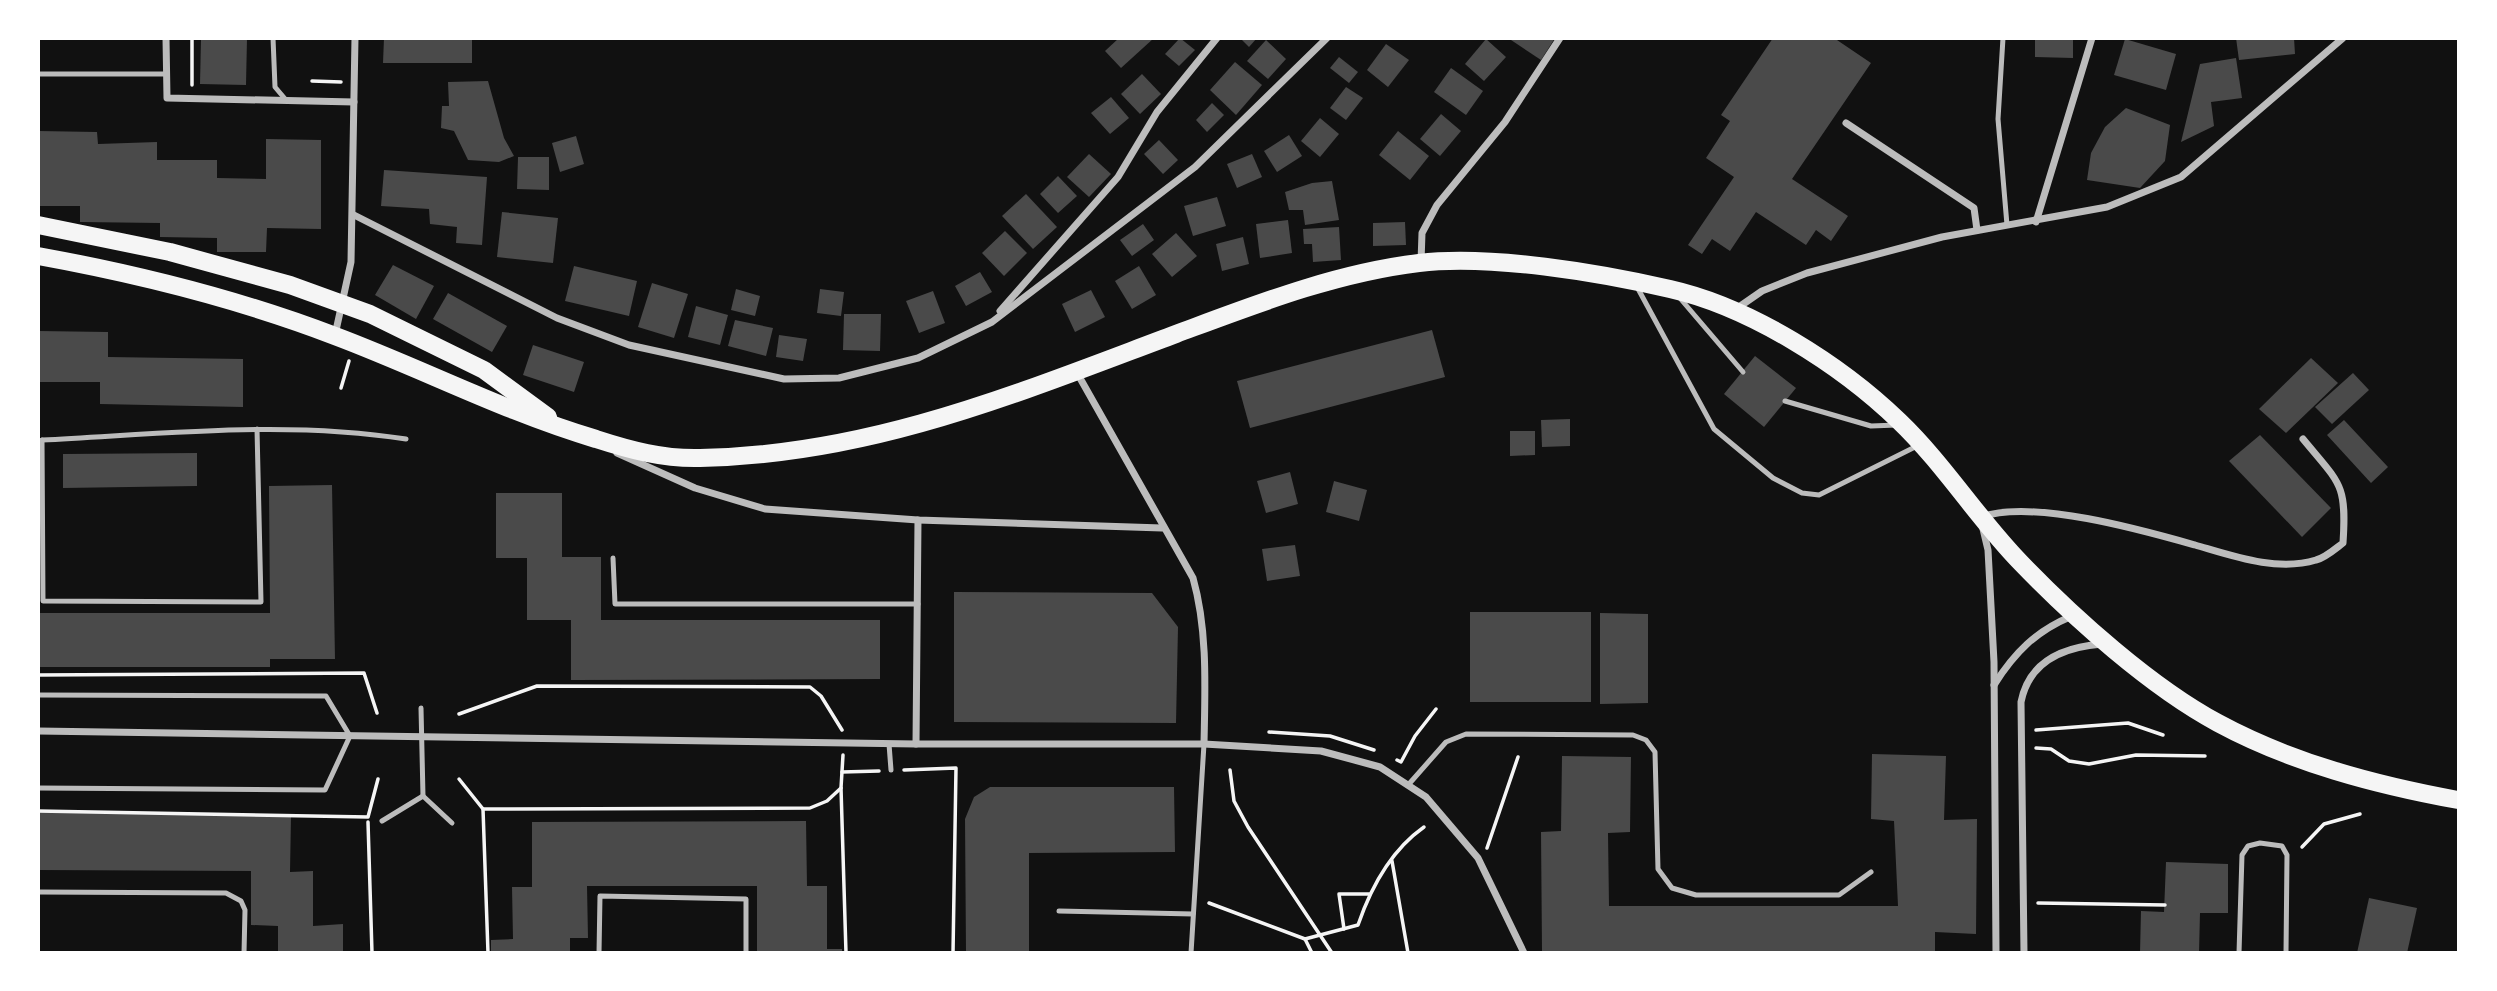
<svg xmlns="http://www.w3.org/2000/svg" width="2497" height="991" font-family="'Exo 2',sans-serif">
<rect width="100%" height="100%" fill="#111"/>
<g fill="#4a4a4a">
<path d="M 201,38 L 247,38 L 246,85 L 200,84 Z"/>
<path d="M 384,38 L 472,38 L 472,63 L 383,63 Z"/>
<path d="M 1119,38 L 1154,38 L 1121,68 L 1105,51 Z"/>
<path d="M 1180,38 L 1195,50 L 1179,66 L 1165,54 Z"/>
<path d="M 1240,38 L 1257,38 L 1249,47 Z"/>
<path d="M 1508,38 L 1555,38 L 1541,60 Z"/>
<path d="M 1773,38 L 1834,38 L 1871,63 L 1792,179 L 1848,216 L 1831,241 L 1816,230 L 1806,245 L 1756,212 L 1730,251 L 1712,239 L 1702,254 L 1688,245 L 1734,177 L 1706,158 L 1730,121 L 1721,115 Z"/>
<path d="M 2035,38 L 2073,38 L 2073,58 L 2035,57 Z"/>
<path d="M 2236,38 L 2294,38 L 2295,54 L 2239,60 Z"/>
<path d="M 1486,39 L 1506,57 L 1484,81 L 1465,64 Z"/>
<path d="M 2125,39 L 2176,54 L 2166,90 L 2114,75 Z"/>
<path d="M 1266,40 L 1286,59 L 1268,79 L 1247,61 Z"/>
<path d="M 1386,44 L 1409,60 L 1388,87 L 1367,70 Z"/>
<path d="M 1339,57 L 1358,72 L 1349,83 L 1330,68 Z"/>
<path d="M 2236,58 L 2242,98 L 2211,102 L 2214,126 L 2181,142 L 2200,64 Z"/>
<path d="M 1235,62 L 1262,85 L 1236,115 L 1210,90 Z"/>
<path d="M 1451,68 L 1483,91 L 1466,115 L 1434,92 Z"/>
<path d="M 1142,74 L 1161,94 L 1140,114 L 1121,94 Z"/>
<path d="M 488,81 L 504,138 L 514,156 L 499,162 L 468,160 L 454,131 L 441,128 L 442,106 L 449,106 L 448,82 Z"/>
<path d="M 1346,87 L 1363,98 L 1346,120 L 1330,108 Z"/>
<path d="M 1111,97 L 1129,118 L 1110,134 L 1091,113 Z"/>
<path d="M 1212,103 L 1224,115 L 1207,132 L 1196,120 Z"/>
<path d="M 2126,108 L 2170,125 L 2165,161 L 2140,188 L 2087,180 L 2091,153 L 2105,127 Z"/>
<path d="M 1441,114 L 1461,131 L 1440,156 L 1420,139 Z"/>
<path d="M 1320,118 L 1339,134 L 1320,157 L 1301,141 Z"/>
<path d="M 38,131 L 97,132 L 98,144 L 157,142 L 157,160 L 217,160 L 217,178 L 266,179 L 266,139 L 321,140 L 321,229 L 267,228 L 266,252 L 217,252 L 217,238 L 160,237 L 160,223 L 80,222 L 80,206 L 38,206 Z"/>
<path d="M 1398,131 L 1429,156 L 1410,180 L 1379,155 Z"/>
<path d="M 1289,135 L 1302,156 L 1277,172 L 1264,151 Z"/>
<path d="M 576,136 L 584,164 L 560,172 L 552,143 Z"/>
<path d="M 1159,140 L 1178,160 L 1163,174 L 1144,154 Z"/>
<path d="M 1089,154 L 1111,174 L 1089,197 L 1067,177 Z"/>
<path d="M 1252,154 L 1262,177 L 1237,188 L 1227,164 Z"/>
<path d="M 518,157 L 549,157 L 549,190 L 517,189 Z"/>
<path d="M 384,170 L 487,177 L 482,245 L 456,243 L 457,227 L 430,224 L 429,209 L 381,206 Z"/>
<path d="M 1058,176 L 1077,196 L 1058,213 L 1040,194 Z"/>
<path d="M 1332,181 L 1339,220 L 1305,225 L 1303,210 L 1289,210 L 1285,192 L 1312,183 Z"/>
<path d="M 1026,194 L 1057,227 L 1033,249 L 1002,216 Z"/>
<path d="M 1217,197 L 1226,226 L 1193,236 L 1184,206 Z"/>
<path d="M 502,212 L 558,218 L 553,263 L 497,257 Z"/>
<path d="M 1288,220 L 1292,253 L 1260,258 L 1256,224 Z"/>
<path d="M 1405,222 L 1406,245 L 1373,246 L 1373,223 Z"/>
<path d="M 1143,224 L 1154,240 L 1132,256 L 1120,240 Z"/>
<path d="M 1339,227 L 1341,260 L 1313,262 L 1312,244 L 1304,244 L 1303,229 Z"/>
<path d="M 1005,231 L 1027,253 L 1004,276 L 982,253 Z"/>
<path d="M 1176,233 L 1197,256 L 1172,277 L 1152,254 Z"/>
<path d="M 1243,237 L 1249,264 L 1222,271 L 1216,244 Z"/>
<path d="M 393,265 L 434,286 L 416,319 L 375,295 Z"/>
<path d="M 574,266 L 637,281 L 629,316 L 565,301 Z"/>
<path d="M 1139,266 L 1156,295 L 1132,309 L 1115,281 Z"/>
<path d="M 980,272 L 992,292 L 966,306 L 955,286 Z"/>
<path d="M 652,283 L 688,294 L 674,338 L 638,327 Z"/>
<path d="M 736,289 L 760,296 L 755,316 L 731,310 Z"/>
<path d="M 820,289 L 844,292 L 841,316 L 817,313 Z"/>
<path d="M 1091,290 L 1105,317 L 1075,332 L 1062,304 Z"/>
<path d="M 933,291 L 945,323 L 919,333 L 906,301 Z"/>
<path d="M 448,293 L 507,326 L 492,352 L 433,319 Z"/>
<path d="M 696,306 L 728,315 L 720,345 L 688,337 Z"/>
<path d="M 844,314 L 881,314 L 880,351 L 843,350 Z"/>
<path d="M 735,320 L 773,328 L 766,356 L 728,346 Z"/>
<path d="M 1432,330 L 1445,377 L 1250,428 L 1237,381 Z"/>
<path d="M 38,331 L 108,332 L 108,357 L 243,359 L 243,407 L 100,404 L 100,382 L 38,382 Z"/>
<path d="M 779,335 L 807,339 L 803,361 L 776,357 Z"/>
<path d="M 533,345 L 584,362 L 574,392 L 523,375 Z"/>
<path d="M 1755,356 L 1796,388 L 1764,427 L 1724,394 Z"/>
<path d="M 2311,358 L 2338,383 L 2286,433 L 2259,409 Z"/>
<path d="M 2353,373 L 2369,390 L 2332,424 L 2315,407 Z"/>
<path d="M 1570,419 L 1570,446 L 1542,447 L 1541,420 Z"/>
<path d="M 2344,420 L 2388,467 L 2371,483 L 2327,435 Z"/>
<path d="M 1510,431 L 1535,431 L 1535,455 L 1510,456 Z"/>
<path d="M 2260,435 L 2331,508 L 2302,537 L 2229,461 Z"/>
<path d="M 197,453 L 197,486 L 63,488 L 63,454 Z"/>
<path d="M 1290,472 L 1298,504 L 1266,513 L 1257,481 Z"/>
<path d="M 1334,481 L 1367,490 L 1359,521 L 1326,512 Z"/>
<path d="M 332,485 L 335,659 L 270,659 L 270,667 L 38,667 L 38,613 L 270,613 L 269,486 Z"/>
<path d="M 496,493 L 562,493 L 562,557 L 601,557 L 601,620 L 880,620 L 880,679 L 571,680 L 571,620 L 527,620 L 527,558 L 496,558 Z"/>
<path d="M 1295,545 L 1300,576 L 1267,581 L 1262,549 Z"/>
<path d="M 954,592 L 1152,593 L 1178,627 L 1176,723 L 954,722 Z"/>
<rect x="1470" y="612" width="121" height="90"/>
<path d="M 1600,613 L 1648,614 L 1648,703 L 1600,704 Z"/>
<path d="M 1872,754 L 1946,756 L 1944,820 L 1977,819 L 1976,934 L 1935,932 L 1935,953 L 1542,951 L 1541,832 L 1561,831 L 1562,756 L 1631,757 L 1630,832 L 1608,833 L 1609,906 L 1898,906 L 1894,821 L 1871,819 Z"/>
<path d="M 990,787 L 1174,787 L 1175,852 L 1029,853 L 1029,953 L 966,953 L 965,819 L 974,797 Z"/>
<path d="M 38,811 L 291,816 L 290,872 L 313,871 L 313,926 L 343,924 L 343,953 L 278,953 L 278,926 L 251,925 L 251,871 L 38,870 Z"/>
<path d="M 806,821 L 807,886 L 827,886 L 827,949 L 842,949 L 842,953 L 757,953 L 757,886 L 587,886 L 588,938 L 570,938 L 570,953 L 491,953 L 491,940 L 513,939 L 512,887 L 532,887 L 532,822 Z"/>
<path d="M 2166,862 L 2228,864 L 2228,913 L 2200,913 L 2199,953 L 2140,953 L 2141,911 L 2164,912 Z"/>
<path d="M 2369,898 L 2417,908 L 2407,953 L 2357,953 Z"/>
</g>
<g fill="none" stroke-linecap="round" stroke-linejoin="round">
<g stroke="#f5f5f5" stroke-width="3.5">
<path d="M 312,81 L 341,82"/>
<path d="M 192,85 L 192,38"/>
<path d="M 341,388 L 349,361"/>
<path d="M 38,675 L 364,673 L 377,713"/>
<path d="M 459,714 L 537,686 L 810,687 L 821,696 L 842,730"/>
<path d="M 2036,730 L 2128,723 L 2163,735"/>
<path d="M 1269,732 L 1330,736 L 1374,750"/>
<path d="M 2036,748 L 2051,749 L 2069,761 L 2089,764 L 2136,755 L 2205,756"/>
<path d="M 843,755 L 841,788 L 846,953"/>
<path d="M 1397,760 L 1401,762 L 1415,736 L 1436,709"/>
<path d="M 904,770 L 956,768 L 953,953"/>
<path d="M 1230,770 L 1234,801 L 1248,827 L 1332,953"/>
<path d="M 842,772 L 879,771"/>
<path d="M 459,779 L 483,809 L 488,953"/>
<path d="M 483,809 L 810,808 L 827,801 L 841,788"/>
<path d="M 38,811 L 368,817 L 378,779"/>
<path d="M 368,822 L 372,953"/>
<path d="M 2302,847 L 2324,824 L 2360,814"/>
<path d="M 1487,848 L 1518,757"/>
<path d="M 1392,861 L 1408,953"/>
<path d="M 1209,903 L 1305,939"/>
<path d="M 2038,903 L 2165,905"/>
<path d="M 1344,929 L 1339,894 L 1369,894"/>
<path d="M 1312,953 L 1305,939 L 1358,925 C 1371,887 1390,851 1424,827"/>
</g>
<g stroke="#bcbcbc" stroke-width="5">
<path d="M 273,38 L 275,87 L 286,100"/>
<path d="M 2003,38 L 1998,119 L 2007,225"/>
<path d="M 38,74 L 166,74"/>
<path d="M 1636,285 L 1714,429 L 1773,478 L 1802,493 L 1819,495 L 1917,446"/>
<path d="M 1679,297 L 1743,372"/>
<path d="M 1785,401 L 1871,426 L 1897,425"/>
<path d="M 42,440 L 43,601 L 261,602 L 257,429"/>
<path d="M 42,440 C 163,434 286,420 406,439"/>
<path d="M 613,558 L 615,604 L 918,604"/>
<path d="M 38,695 L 326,696 L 350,736 L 325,790 L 38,788"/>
<path d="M 421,708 L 423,796"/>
<path d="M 889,744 L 891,770"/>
<path d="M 1409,784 L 1446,742 L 1466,734 L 1633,735 L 1646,740 L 1655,752 L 1658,869 L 1672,888 L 1696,895 L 1839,895 L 1871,872"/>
<path d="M 382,821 L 423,796 L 452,823"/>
<path d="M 38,892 L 226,893 L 241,901 L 245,910 L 244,953"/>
<path d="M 1059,911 L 1193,914"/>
<path d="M 599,953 L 600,896 L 746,899 L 746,953"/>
<path d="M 1191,953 L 1204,744"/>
<path d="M 2239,953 L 2242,855 L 2248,846 L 2260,843 L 2282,846 L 2287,855 L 2286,953"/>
</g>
<g stroke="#bcbcbc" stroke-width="7">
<path d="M 166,38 L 167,98 L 354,102"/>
<path d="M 1846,123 L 1974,208 L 1977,230"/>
<path d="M 354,215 L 557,318 L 629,345 L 784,379 L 839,378 L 918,358 L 992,322 L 1195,167 L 1327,38"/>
<path d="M 2036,222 L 2092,38"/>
<path d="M 1421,262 L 1422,233 L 1437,205 L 1505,122 L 1560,38"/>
<path d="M 1736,309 L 1762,291 L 1807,273 L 1942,237 L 2107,207 L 2181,177 L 2343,38"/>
<path d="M 1000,311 L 1118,177 L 1157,112 L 1217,38"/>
<path d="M 335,335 L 351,262 L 355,38"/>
<path d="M 1076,371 L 1193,578 C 1208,631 1205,689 1204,744"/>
<path d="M 617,453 L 695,488 L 765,509 L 918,520 L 1162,528"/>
<path d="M 1981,517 C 2033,499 2142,530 2195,545 C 2233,556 2277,572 2316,560 C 2325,558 2335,549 2343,543 C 2347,483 2340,484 2303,439"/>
<path d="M 1983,529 L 1988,550 L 1994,662 L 1996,953"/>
<path d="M 1994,685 C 2015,652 2036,631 2072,616"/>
<path d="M 38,731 L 916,744 L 1204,744 L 1321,751 L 1380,767 L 1426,797 L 1478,858 L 1524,953"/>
<path d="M 916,744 L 918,520"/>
<path d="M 2024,953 L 2021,702 C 2029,661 2063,647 2102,644"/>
</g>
<g stroke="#f5f5f5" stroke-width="18">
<path d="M 38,225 L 170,252 L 290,285 L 370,314 L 484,370 L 548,417"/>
<path d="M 38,256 C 137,274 241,300 335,336 C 423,369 505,412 596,439 C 630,450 663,459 700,458 C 871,455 1018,393 1176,334 C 1254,305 1335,273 1419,263 C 1489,254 1601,273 1670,289 C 1750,307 1841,365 1899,421 C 1944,464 1978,519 2021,563 C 2074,618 2151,687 2218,723 C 2292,763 2376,785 2458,800"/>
</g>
</g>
<rect width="2497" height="991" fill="none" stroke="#ffffff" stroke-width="80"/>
</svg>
